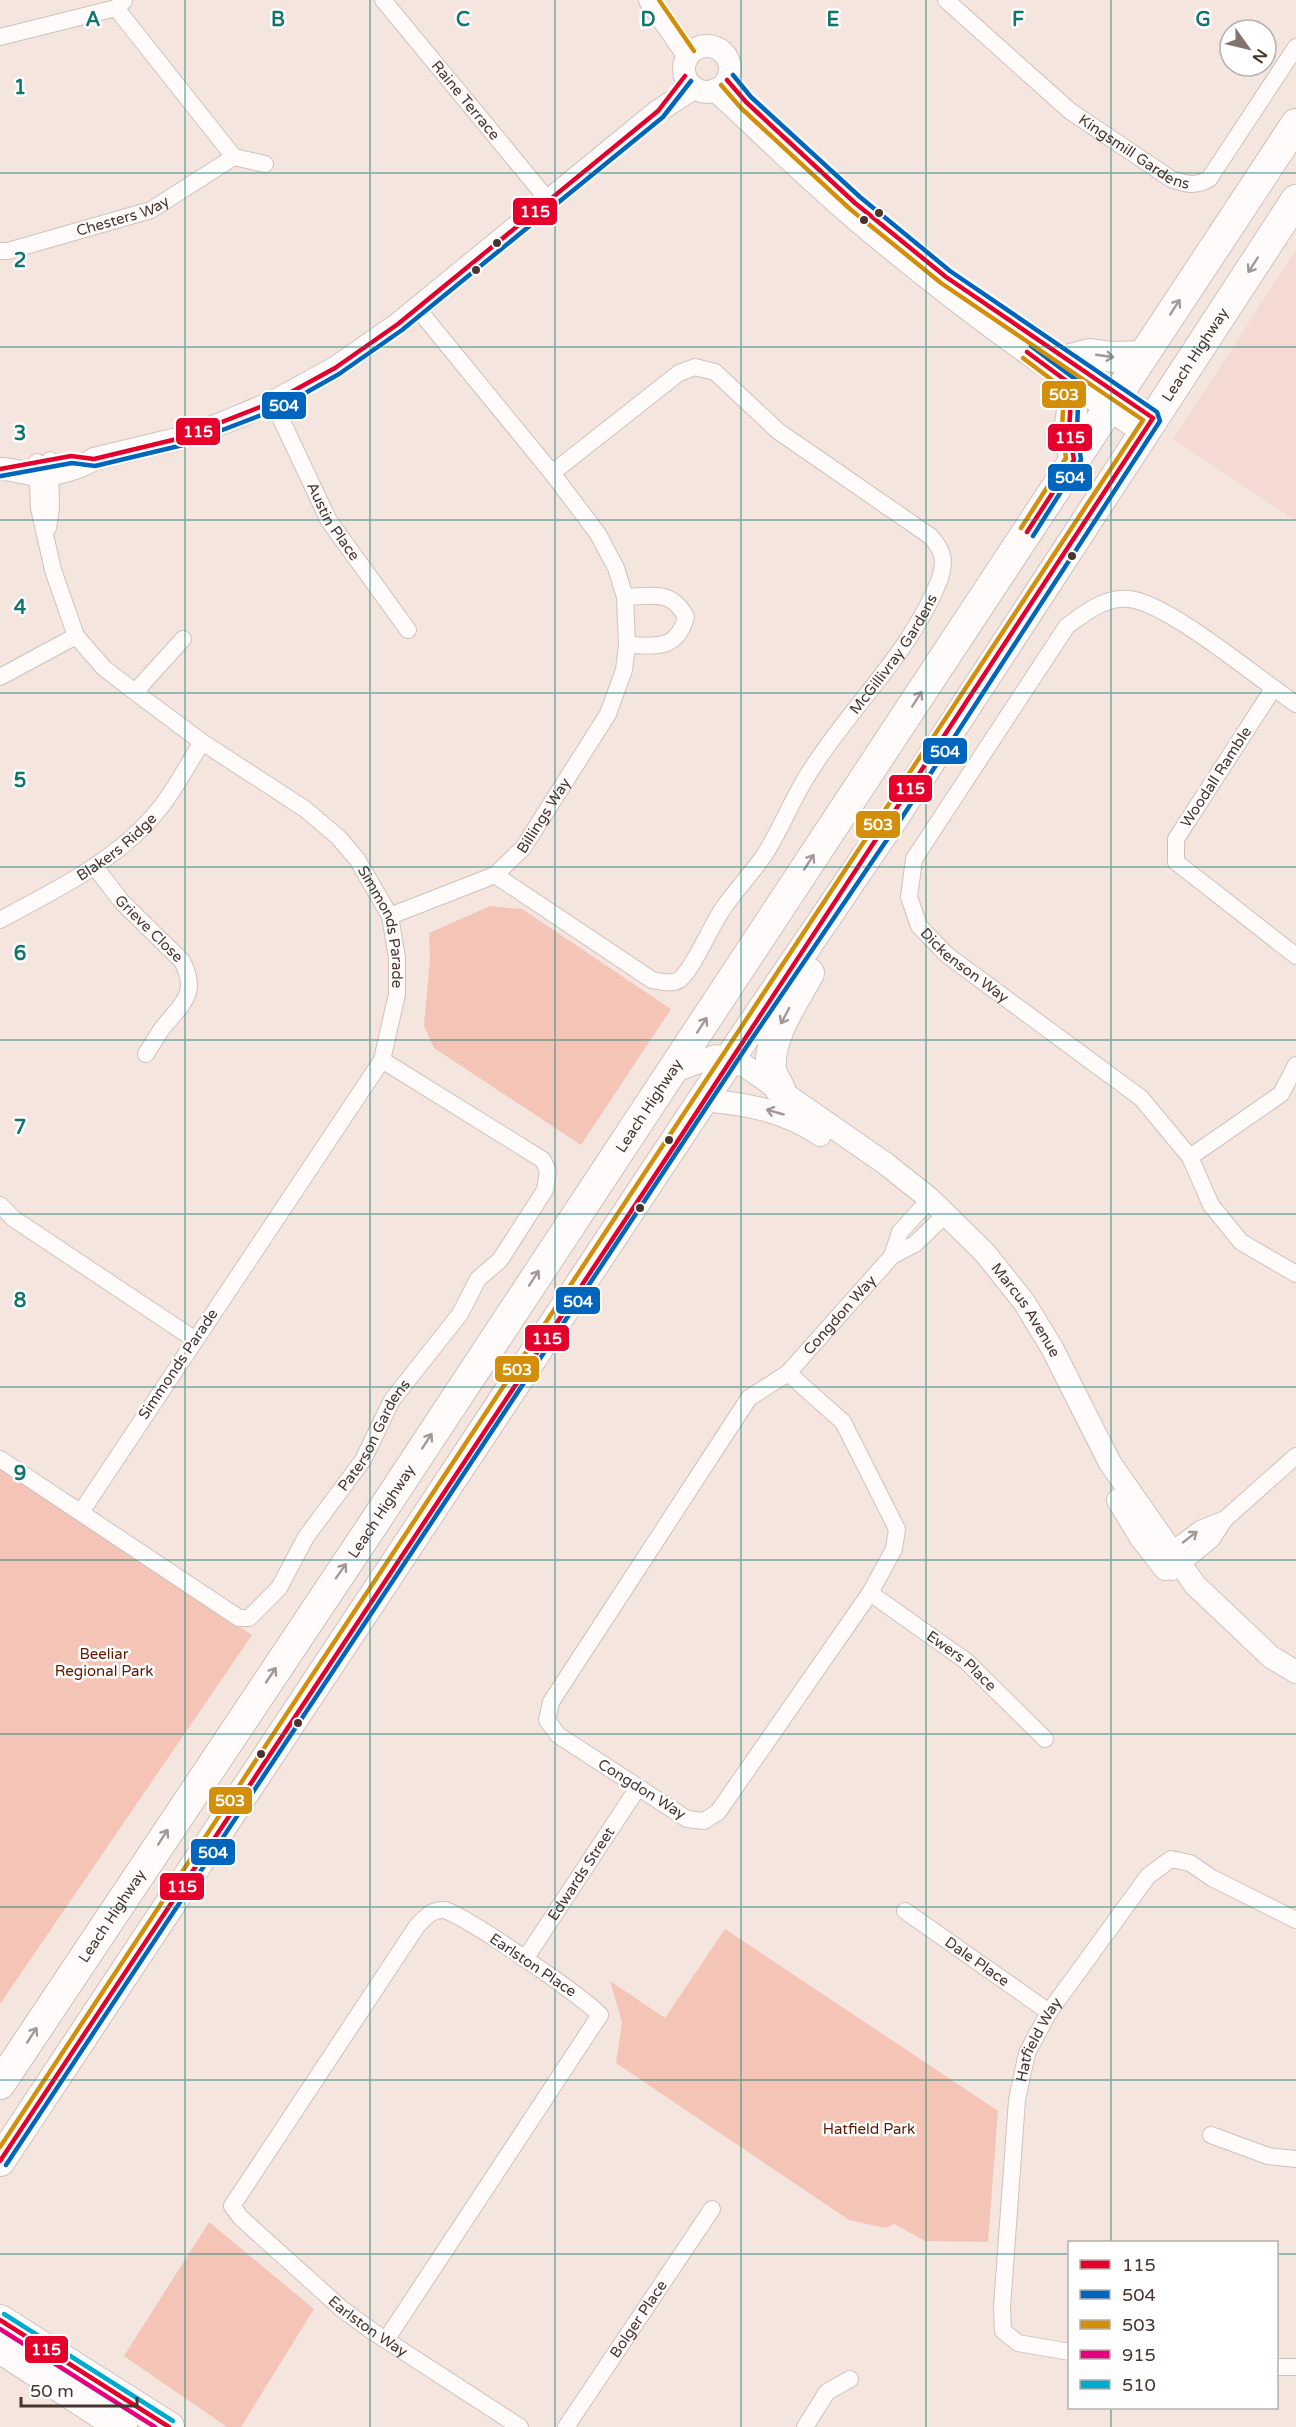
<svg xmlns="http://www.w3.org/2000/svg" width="1296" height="2427" font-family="'Varela Round',sans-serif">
<rect width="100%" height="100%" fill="#f5e5df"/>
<path fill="#f4dad2" d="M 1296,250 L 1296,521 L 1173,439 Z"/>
<g fill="#f4c5b7">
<path d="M 490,906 L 522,909 L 671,1009 L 581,1145 L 434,1048 L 424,1026 L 430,959 L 429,933 Z"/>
<path d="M 0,1469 L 252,1635 L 0,2004 Z"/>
<path d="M 725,1929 L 998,2111 L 988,2242 L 925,2241 L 894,2224 L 886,2228 L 849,2220 L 616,2063 L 622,2022 L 610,1981 L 665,2018 Z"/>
<path d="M 209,2222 L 314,2309 L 241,2427 L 227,2427 L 124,2356 Z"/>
</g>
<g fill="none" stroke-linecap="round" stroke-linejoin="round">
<g stroke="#d1c1bc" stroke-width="18">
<g id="street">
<path id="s1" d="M 383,0 L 548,200"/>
<path id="s2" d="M 946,0 L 1070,111 L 1171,179 C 1186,184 1194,187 1209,179 L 1296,47"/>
<path d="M 116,8 L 234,157 L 265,164"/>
<path d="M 0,37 L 116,8 L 124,1"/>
<path id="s3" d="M 0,251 L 8,251 L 151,210 L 234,157"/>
<path id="s4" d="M 273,402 L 329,521 L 408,630"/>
<path id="s5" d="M 37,462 L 39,508 L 53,570 L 76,636 L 104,668 L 135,692 L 202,742 L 305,809 L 338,837 L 357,859 L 390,916 L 397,958 L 397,994 L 382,1060 L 81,1512"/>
<path d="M 48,528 L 51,508 L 50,460"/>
<path d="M 625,597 C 652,596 671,589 686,617 C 677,650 657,646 627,645"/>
<path d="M 0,677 L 76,636"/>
<path d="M 1273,689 L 1176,839 L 1176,862 L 1296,956"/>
<path d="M 135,692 L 183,639"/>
<path id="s6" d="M 1296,704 C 1258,679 1169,603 1129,599 C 1106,596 1085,613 1067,626 L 914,859 L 909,897 L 919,926 L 947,955 L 1141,1098 L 1190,1157 L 1211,1205 L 1241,1242 L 1296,1274"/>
<path id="s7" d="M 95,867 L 122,902 L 182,961 C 200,995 180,1005 161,1030 C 156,1038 151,1046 146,1054"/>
<path id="s8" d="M 495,875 L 652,980 C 660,981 671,985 679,980 C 693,970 711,925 724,907 C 736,890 751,874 763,857 C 781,830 792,799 809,773 C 850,707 910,654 939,581 C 946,561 944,551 930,536 L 778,431 L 715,372 L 695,367 L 679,373 L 552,473"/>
<path id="s9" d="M 390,916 L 495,875 L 523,848 L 608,714 L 624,670 L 627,645 L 625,597 L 616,568 L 598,534 L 552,473 L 417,308"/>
<path id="s10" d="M 0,920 C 57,889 119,860 160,808 C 176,788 188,764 202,742"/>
<path d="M 1190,1157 L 1281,1094 L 1296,1065"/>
<path d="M 0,1205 L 14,1219 L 194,1339"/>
<path d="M 892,1256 L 900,1232 L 930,1199"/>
<path id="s11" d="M 788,1373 L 843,1422 L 897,1529 L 894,1549 L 870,1593 L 718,1812 L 704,1821 L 687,1819 L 558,1735 L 547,1720 L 551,1702 L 749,1398 L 788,1373 L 892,1256 L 915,1244 L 946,1214"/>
<path id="s12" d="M 0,1459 L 239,1618 L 249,1618 L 279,1588 L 306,1537 L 363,1460 L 392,1400 L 460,1314 L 478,1279 L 500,1260 L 545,1190 L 548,1171 L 543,1160 L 382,1060"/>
<path d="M 1163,1557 L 1200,1529 L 1225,1519"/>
<path d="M 1172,1572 L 1212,1539 L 1225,1519 L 1296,1456"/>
<path id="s13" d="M 870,1593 L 966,1661 L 1045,1739"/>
<path id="s14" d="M 905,1911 L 1049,2012"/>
<path id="s15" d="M 525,1959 L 637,1789"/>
<path d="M 1211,2135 L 1268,2156 L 1296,2159"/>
<path id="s16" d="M 386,2340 L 600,2015 C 585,1998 462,1913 444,1910 C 432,1909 425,1918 417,1926 L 232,2206 L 241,2218 L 342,2309 L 372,2331 L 520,2427"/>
<path id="s17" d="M 1070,2352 L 1018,2343 L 1003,2331 L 1002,2307 L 1017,2100 L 1027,2053 L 1049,2012 L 1148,1876 L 1171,1859 L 1190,1863 L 1212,1878 L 1296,1920"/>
<path d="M 1276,2367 L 1296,2367"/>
<path id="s18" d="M 566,2427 L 712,2209"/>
<path d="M 805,2427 L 827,2392 L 850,2379"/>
</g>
</g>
<g stroke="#d1c1bc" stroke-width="24">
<g id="secondary">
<path d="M 650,0 L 688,55"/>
<circle cx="707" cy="69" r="23"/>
<path d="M 715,90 C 761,132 805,176 852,216 C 944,295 1043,367 1144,433"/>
<path d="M 1011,322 L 1153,418"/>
<path d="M 0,469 C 15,469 26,474 38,475 C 55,475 81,468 94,459 L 181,438 L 223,423 L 273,402 L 335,368 L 398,324 L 658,111 L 694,88"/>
<path id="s19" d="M 669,1073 L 716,1056 L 745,1066 L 886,1164 L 930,1199 L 985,1253 L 1024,1302 L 1052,1348 L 1110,1463 L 1195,1585 L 1271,1657 L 1296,1672"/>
<path d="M 703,1100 C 746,1104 784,1110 820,1135"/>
<path d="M 1118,1500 L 1141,1538 L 1165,1569"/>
</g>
</g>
<g stroke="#d1c1bc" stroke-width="32">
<g id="highway">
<path d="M 1067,360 L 1090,354 L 1113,357 L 1143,356"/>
<path d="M 1072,385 L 1072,411 L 1069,430 L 1074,460"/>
<path d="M 780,1089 C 777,1083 771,1074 771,1068 C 768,1037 795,999 809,973"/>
<path id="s20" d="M 0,2084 L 372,1526 L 1296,124"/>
<path id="s21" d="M 0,2161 L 743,1039 L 893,818 L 1296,200"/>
<path d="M 0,2320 L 169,2427"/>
<path d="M 0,2348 L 122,2427"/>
</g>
</g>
<use href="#street" stroke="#fefbfa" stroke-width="16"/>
<use href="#secondary" stroke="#fefbfa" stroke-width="22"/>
<use href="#highway" stroke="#fefbfa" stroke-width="30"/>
<g stroke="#fff" stroke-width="9">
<g id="bus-1">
<path d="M 1027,352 L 1072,385 L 1069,430 L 1074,460 L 1027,532"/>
<path d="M 0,469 L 71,456 L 94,459 L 181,438 L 273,402 L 335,368 L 398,324 L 658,111 L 685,76"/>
<path d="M 0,2161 C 385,1580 773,1002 1153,418 L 946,277 L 855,203 L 746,102 L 727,80"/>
<path d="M 0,2320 L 169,2427"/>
</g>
</g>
<g stroke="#fff" stroke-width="9">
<g id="bus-2">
<path d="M 1031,346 L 1079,382 L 1077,430 L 1081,460 L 1033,536"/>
<path d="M 1,476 L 72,463 L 95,466 L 183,445 L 277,409 L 339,374 L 402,330 L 663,117 L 691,81"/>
<path d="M 6,2165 L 749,1043 L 899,822 L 1160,421 L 1157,412 L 950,271 L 860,197 L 751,97 L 733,75"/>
</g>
</g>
<g stroke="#fff" stroke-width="9">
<g id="bus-3">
<path d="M 659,0 L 694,51"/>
<path d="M 1021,528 L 1066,458 L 1062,430 L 1064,389 L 1023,358"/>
<path d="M 0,2147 C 381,1572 766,999 1143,420 L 941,283 L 850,209 L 741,108 L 721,85"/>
</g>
</g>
<g stroke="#fff" stroke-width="9">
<path id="bus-4" d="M 0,2329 L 155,2427"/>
</g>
<g stroke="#fff" stroke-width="9">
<path id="bus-5" d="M 4,2314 L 173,2421"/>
</g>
<use href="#bus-1" stroke="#e4002b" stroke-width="4.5"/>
<use href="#bus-2" stroke="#0065bd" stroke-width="4.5"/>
<use href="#bus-3" stroke="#d48f0a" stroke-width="4.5"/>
<use href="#bus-4" stroke="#e5007d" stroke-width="4.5"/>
<use href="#bus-5" stroke="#00a9ce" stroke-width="4.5"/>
</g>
<defs><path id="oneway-shaft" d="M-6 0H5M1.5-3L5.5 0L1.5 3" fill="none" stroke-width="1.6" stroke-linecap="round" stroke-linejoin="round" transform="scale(1.5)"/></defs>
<g stroke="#a39895">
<use href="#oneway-shaft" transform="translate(1253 265) rotate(123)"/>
<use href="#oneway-shaft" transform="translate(1175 307) rotate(-57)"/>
<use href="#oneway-shaft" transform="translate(1105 356) rotate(8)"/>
<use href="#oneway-shaft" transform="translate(917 699) rotate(-57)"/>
<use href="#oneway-shaft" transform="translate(809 862) rotate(-57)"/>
<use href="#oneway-shaft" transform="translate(785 1016) rotate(118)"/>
<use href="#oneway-shaft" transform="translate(702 1025) rotate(-57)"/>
<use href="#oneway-shaft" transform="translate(775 1112) rotate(-164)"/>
<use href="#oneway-shaft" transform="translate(534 1278) rotate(-57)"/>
<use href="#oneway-shaft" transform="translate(427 1441) rotate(-57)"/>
<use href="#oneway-shaft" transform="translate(1190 1537) rotate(-38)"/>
<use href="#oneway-shaft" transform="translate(341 1571) rotate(-55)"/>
<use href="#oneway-shaft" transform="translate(271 1675) rotate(-56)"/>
<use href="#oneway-shaft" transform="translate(163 1837) rotate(-57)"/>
<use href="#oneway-shaft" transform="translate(32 2035) rotate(-57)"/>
</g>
<path fill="none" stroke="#0f766e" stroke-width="1.5" stroke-opacity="0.55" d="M 185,0 L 185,2427M 370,0 L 370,2427M 555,0 L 555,2427M 741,0 L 741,2427M 926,0 L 926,2427M 1111,0 L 1111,2242M 0,173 L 1296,173M 0,347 L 1296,347M 0,520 L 1296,520M 0,693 L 1296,693M 0,867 L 1296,867M 0,1040 L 1296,1040M 0,1214 L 1296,1214M 0,1387 L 1296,1387M 0,1560 L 1296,1560M 0,1734 L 1296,1734M 0,1907 L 1296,1907M 0,2080 L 1296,2080M 0,2254 L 1070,2254M 1276,2254 L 1296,2254M 1111,2408 L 1111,2427"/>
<g fill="#483530" stroke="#fff" stroke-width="2">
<circle cx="879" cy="213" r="5"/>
<circle cx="864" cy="220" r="5"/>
<circle cx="497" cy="243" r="5"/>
<circle cx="476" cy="270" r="5"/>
<circle cx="1072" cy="556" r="5"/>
<circle cx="669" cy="1140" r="5"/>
<circle cx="640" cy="1208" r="5"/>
<circle cx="298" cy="1723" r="5"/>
<circle cx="261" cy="1754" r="5"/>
</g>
<g text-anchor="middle" stroke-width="5" stroke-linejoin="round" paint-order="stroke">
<g font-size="15" fill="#483530" stroke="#fff">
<text dy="5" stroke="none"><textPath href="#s1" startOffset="130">Raine Terrace</textPath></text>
<text dy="5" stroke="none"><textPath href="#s2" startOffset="243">Kingsmill Gardens</textPath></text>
<text dy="5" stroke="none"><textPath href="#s3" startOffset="128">Chesters Way</textPath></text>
<text dy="5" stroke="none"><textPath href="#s21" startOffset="2166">Leach Highway</textPath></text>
<text dy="5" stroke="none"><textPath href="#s4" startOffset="134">Austin Place</textPath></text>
<text dy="5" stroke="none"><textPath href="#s8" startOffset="608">McGillivray Gardens</textPath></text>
<text transform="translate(1216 777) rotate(-57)" y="5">Woodall Ramble</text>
<text dy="5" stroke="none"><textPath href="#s9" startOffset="190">Billings Way</textPath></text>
<text dy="5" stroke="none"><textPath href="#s10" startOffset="138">Blakers Ridge</textPath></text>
<text dy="5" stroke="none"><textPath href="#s5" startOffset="614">Simmonds Parade</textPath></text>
<text dy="5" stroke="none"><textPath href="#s7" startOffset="82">Grieve Close</textPath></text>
<text dy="5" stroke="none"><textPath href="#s6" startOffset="676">Dickenson Way</textPath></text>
<text dy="5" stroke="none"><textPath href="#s20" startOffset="1174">Leach Highway</textPath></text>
<text dy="5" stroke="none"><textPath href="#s19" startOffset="456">Marcus Avenue</textPath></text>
<text dy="5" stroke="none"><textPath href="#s11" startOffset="1242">Congdon Way</textPath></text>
<text transform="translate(178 1364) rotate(-56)" y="5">Simmonds Parade</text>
<text dy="5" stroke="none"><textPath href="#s12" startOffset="520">Paterson Gardens</textPath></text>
<text dy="5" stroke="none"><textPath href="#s20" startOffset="688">Leach Highway</textPath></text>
<text dy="5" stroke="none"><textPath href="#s13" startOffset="114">Ewers Place</textPath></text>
<text transform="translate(642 1789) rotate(32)" y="5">Congdon Way</text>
<text dy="5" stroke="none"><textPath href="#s15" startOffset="102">Edwards Street</textPath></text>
<text dy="5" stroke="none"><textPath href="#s20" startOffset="202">Leach Highway</textPath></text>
<text dy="5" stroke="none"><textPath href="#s14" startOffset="88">Dale Place</textPath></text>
<text transform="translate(533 1965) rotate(34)" y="5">Earlston Place</text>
<text dy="5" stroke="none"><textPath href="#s17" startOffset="368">Hatfield Way</textPath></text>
<text dy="5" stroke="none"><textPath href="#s18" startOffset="130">Bolger Place</textPath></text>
<text dy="5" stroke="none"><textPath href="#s16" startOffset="1128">Earlston Way</textPath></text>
</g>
<g font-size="15" fill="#5f1903" stroke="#fff">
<text x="104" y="1659">Beeliar<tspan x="104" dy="17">Regional Park</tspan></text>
<text x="869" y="2134">Hatfield Park</text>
</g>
</g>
<g font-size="20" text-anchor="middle" font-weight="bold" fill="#0f766e" stroke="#fff" stroke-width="5" stroke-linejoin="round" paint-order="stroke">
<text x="93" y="26">A</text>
<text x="278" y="26">B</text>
<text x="463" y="26">C</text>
<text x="648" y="26">D</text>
<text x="833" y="26">E</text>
<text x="1018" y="26">F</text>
<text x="1203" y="26">G</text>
<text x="20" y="94">1</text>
<text x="20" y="267">2</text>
<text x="20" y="440">3</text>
<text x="20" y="614">4</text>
<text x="20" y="787">5</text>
<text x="20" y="960">6</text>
<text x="20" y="1134">7</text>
<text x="20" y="1307">8</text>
<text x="20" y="1480">9</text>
</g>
<g stroke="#fff" stroke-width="2">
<rect x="512" y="197" width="46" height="29" rx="6" fill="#e4002b"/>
<rect x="1041" y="380" width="46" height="29" rx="6" fill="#d48f0a"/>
<rect x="261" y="391" width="46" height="29" rx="6" fill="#0065bd"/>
<rect x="175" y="417" width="46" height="29" rx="6" fill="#e4002b"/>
<rect x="1047" y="423" width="46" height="29" rx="6" fill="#e4002b"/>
<rect x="1047" y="463" width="46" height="29" rx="6" fill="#0065bd"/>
<rect x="922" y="737" width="46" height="28" rx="6" fill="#0065bd"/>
<rect x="888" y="774" width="45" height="29" rx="6" fill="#e4002b"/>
<rect x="855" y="810" width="46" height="29" rx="6" fill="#d48f0a"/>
<rect x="555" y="1286" width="46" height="29" rx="6" fill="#0065bd"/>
<rect x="524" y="1324" width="46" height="28" rx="6" fill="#e4002b"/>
<rect x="494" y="1355" width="46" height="28" rx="6" fill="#d48f0a"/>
<rect x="208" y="1786" width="45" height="29" rx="6" fill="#d48f0a"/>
<rect x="190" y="1838" width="46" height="28" rx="6" fill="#0065bd"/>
<rect x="159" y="1872" width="46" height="29" rx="6" fill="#e4002b"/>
<rect x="24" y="2335" width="45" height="29" rx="6" fill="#e4002b"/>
</g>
<g font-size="16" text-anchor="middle" font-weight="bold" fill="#fff">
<text x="535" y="217">115</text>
<text x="1064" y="400">503</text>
<text x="284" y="411">504</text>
<text x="198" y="437">115</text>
<text x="1070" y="443">115</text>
<text x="1070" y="483">504</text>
<text x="945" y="757">504</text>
<text x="910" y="794">115</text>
<text x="878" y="830">503</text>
<text x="578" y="1307">504</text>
<text x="547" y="1344">115</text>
<text x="517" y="1375">503</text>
<text x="230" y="1806">503</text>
<text x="213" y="1858">504</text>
<text x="182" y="1892">115</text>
<text x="46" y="2355">115</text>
</g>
<rect x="1068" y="2241" width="210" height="168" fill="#ffffff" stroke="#b6aeac" stroke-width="1.5"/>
<rect x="1080" y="2260" width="30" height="9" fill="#e4002b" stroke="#b6aeac" stroke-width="1.5"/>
<text x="1122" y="2271" font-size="18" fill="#483530">115</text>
<rect x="1080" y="2290" width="30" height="9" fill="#0065bd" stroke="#b6aeac" stroke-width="1.5"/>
<text x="1122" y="2301" font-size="18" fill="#483530">504</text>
<rect x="1080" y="2320" width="30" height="9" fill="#d48f0a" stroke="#b6aeac" stroke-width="1.5"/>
<text x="1122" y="2331" font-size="18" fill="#483530">503</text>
<rect x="1080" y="2350" width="30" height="9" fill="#e5007d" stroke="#b6aeac" stroke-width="1.5"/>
<text x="1122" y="2361" font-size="18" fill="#483530">915</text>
<rect x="1080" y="2380" width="30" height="9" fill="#00a9ce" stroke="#b6aeac" stroke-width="1.5"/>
<text x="1122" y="2391" font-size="18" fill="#483530">510</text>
<g transform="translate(1248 48) rotate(124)"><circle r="28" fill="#ffffff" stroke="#b6aeac" stroke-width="1.5"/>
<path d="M0-4.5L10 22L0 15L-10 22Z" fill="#85736d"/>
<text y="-9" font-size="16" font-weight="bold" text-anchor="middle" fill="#483530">N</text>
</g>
<path d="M21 2397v9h116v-9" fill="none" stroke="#483530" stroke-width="3"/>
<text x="30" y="2397" font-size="18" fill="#483530" stroke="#ffffff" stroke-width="4.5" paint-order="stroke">50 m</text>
</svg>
